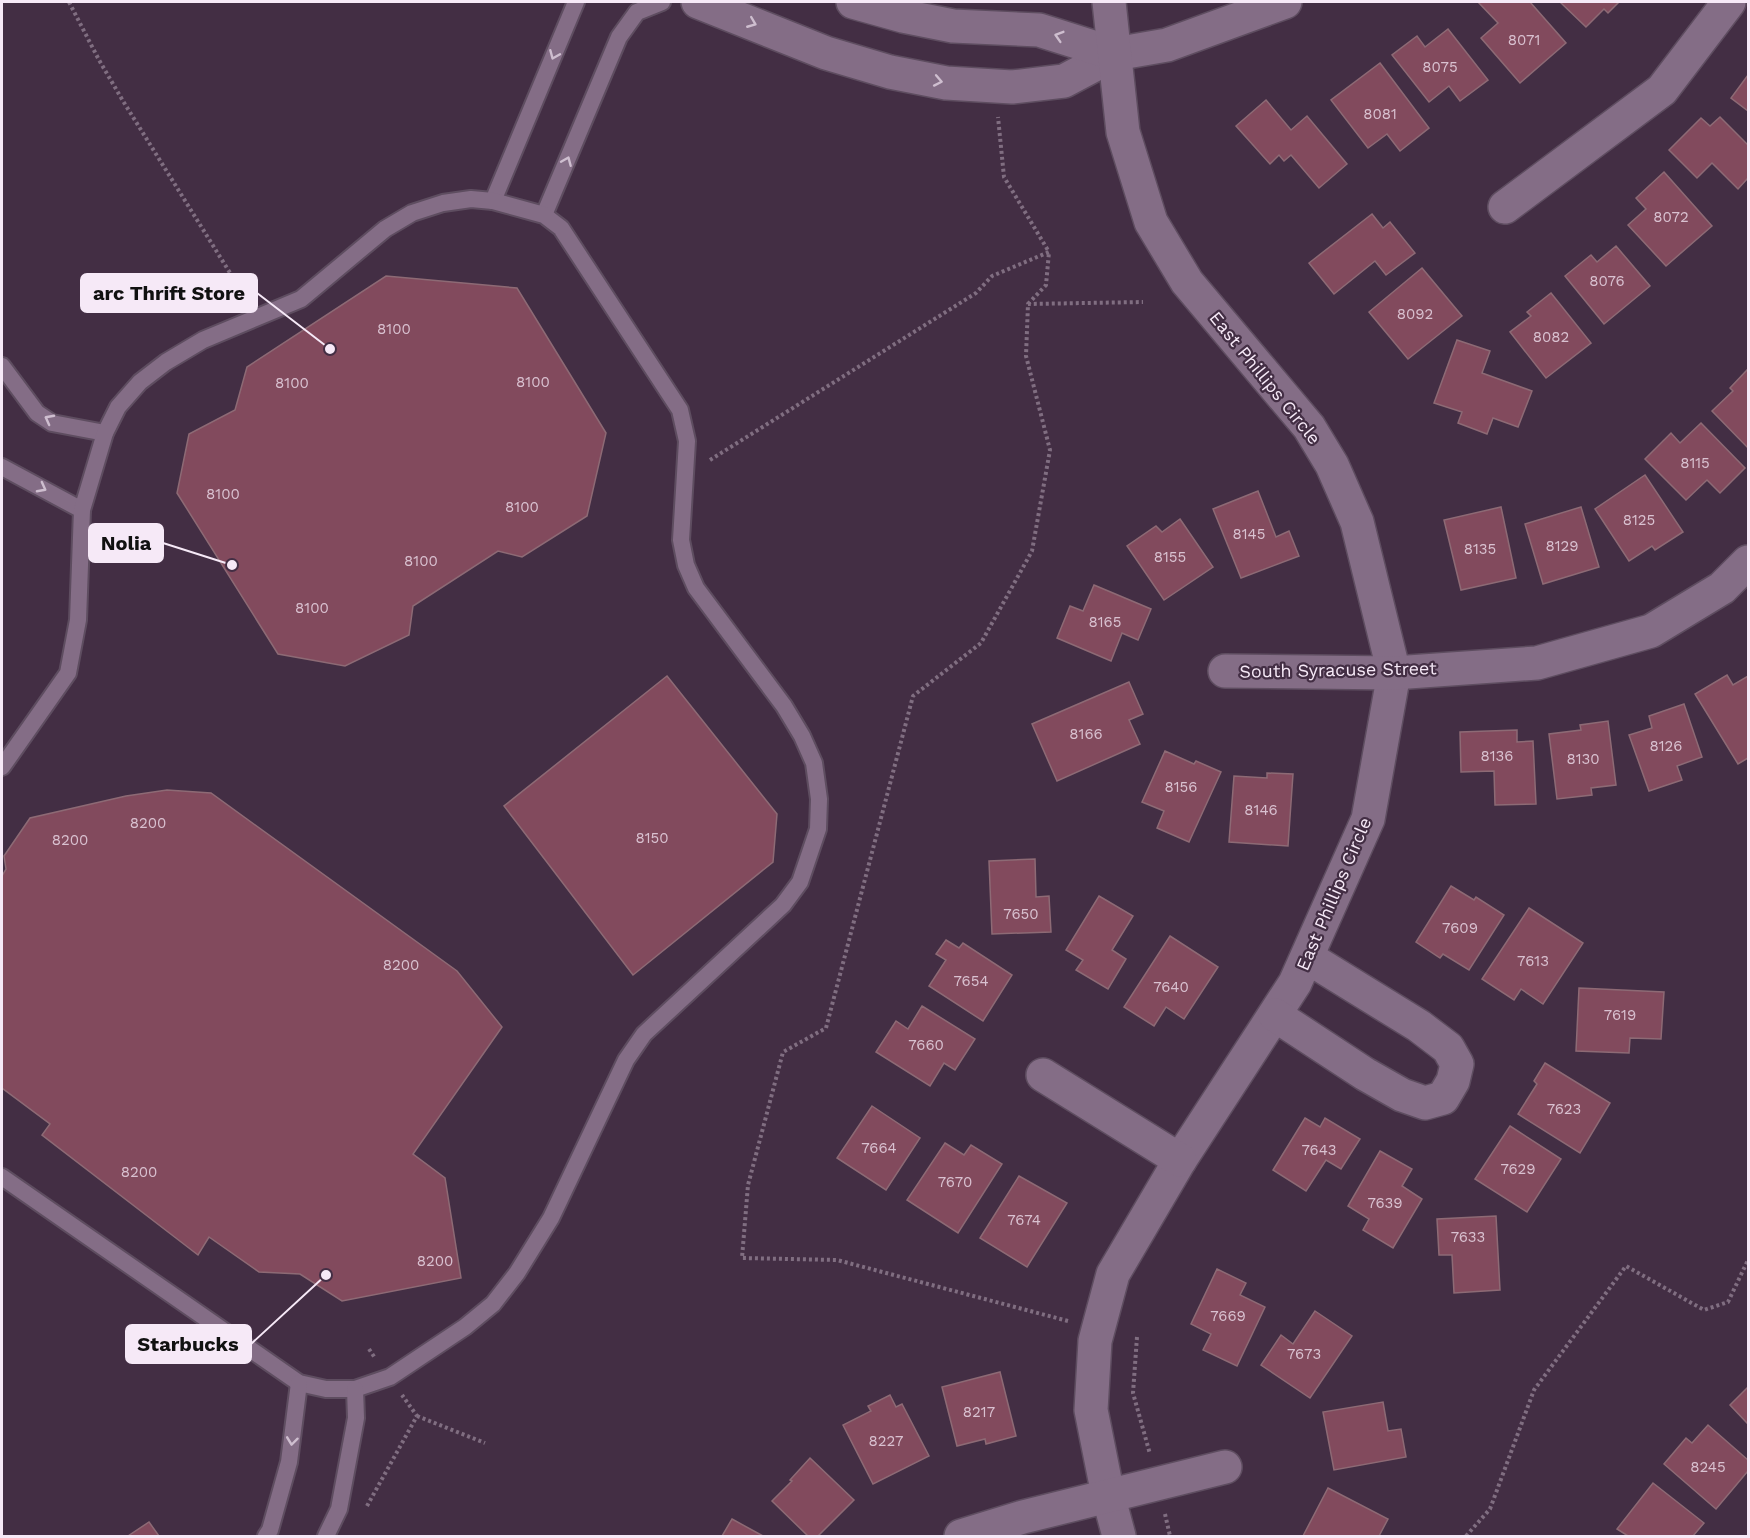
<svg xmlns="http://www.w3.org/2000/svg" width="1750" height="1538" font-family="'Work Sans',sans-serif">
<rect width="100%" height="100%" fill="#432e44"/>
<g fill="#824a5d" stroke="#8d6a75" stroke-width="1.5">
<path d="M 1478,2 L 1530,2 L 1566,43 L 1520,83 L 1481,38 L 1498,23 Z"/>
<path d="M 1560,2 L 1619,2 L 1608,13 L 1604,9 L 1586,27 Z"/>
<path d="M 1448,29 L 1488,80 L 1460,101 L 1449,86 L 1429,102 L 1392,55 L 1417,36 L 1425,47 Z"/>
<path d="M 1380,63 L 1429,128 L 1400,151 L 1387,134 L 1368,148 L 1331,100 Z"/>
<path d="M 1748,75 L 1748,111 L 1731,98 Z"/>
<path d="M 1266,100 L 1291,130 L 1307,116 L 1347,164 L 1319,188 L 1291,155 L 1284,161 L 1279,155 L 1270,164 L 1236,126 Z"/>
<path d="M 1720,117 L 1748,145 L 1748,178 L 1738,189 L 1712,163 L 1697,178 L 1669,150 L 1701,118 L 1710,126 Z"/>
<path d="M 1664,172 L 1712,226 L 1666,266 L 1628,225 L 1646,209 L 1636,198 Z"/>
<path d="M 1372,214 L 1383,228 L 1390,222 L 1415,253 L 1386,275 L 1375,261 L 1334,294 L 1309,263 Z"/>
<path d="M 1616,246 L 1650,286 L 1604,324 L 1565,276 L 1591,255 L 1597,262 Z"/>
<path d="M 1422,268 L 1462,316 L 1408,359 L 1369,312 Z"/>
<path d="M 386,276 L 517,288 L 606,433 L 587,516 L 522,557 L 498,551 L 413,606 L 409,635 L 345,666 L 278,654 L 177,493 L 189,434 L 235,410 L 247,367 Z"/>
<path d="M 1551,293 L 1591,343 L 1546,378 L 1510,332 L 1531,316 L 1527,312 Z"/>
<path d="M 1457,340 L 1490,351 L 1482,373 L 1532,391 L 1518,427 L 1493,418 L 1487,434 L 1458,423 L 1462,412 L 1434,403 Z"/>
<path d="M 1748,369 L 1748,448 L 1712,411 L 1733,391 L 1730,388 Z"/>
<path d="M 1701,423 L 1745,468 L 1720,493 L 1707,480 L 1686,500 L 1645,459 L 1671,433 L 1680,443 Z"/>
<path d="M 1645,475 L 1683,532 L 1655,550 L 1652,546 L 1629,561 L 1595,509 Z"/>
<path d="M 1258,491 L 1276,537 L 1289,531 L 1299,556 L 1241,578 L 1213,509 Z"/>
<path d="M 1501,507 L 1516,578 L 1461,590 L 1444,520 Z"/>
<path d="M 1581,507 L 1599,567 L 1543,584 L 1525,524 Z"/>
<path d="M 1180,519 L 1213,567 L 1164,600 L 1127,546 L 1156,526 L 1162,532 Z"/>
<path d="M 1094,585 L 1151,609 L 1138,640 L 1122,633 L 1111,661 L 1057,638 L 1070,606 L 1083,611 Z"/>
<path d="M 1727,675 L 1733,685 L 1748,676 L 1748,758 L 1738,764 L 1695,694 Z"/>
<path d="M 667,676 L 777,814 L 773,862 L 633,975 L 504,806 Z"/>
<path d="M 1129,682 L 1143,714 L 1129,720 L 1140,744 L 1057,781 L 1032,724 Z"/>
<path d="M 1684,704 L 1702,757 L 1677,766 L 1682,780 L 1649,791 L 1629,735 L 1652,728 L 1649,716 Z"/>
<path d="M 1608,721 L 1616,785 L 1591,788 L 1592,795 L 1557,799 L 1549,734 L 1581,730 L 1580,725 Z"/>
<path d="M 1517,730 L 1517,742 L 1533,741 L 1536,804 L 1495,805 L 1494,771 L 1461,772 L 1460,732 Z"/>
<path d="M 1165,751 L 1194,764 L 1196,761 L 1221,772 L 1189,842 L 1157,828 L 1164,811 L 1142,802 Z"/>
<path d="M 1267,773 L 1293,774 L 1288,846 L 1229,842 L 1234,776 L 1267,778 Z"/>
<path d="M 167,790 L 211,793 L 457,971 L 502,1027 L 413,1154 L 445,1178 L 461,1278 L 342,1301 L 300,1274 L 259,1272 L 209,1237 L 198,1255 L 42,1135 L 50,1124 L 2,1088 L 2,876 L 6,869 L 4,856 L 30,818 L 126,796 Z"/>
<path d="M 1035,859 L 1036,897 L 1049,896 L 1051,932 L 992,934 L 989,861 Z"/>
<path d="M 1451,886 L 1474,900 L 1476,897 L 1504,915 L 1469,970 L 1443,954 L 1440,958 L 1416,942 Z"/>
<path d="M 1099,896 L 1133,916 L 1112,950 L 1126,959 L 1108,989 L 1076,970 L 1083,960 L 1066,950 Z"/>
<path d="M 1529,908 L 1583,943 L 1543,1004 L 1521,989 L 1514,1000 L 1482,979 Z"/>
<path d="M 1170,936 L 1218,967 L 1184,1019 L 1166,1007 L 1154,1026 L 1124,1007 Z"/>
<path d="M 946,940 L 959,948 L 963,943 L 1012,975 L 983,1021 L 929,986 L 946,960 L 936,954 Z"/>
<path d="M 1579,988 L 1664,992 L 1661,1039 L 1630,1038 L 1629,1053 L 1576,1051 Z"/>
<path d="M 922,1006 L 975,1039 L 955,1070 L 944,1063 L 930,1086 L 876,1052 L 896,1021 L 908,1029 Z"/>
<path d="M 1545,1063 L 1610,1103 L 1580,1153 L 1518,1114 L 1537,1084 L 1534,1081 Z"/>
<path d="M 872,1106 L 920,1138 L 886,1190 L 837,1158 Z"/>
<path d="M 1305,1118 L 1320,1127 L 1325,1118 L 1360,1139 L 1341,1169 L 1326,1160 L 1306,1191 L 1273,1170 Z"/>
<path d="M 1510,1126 L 1561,1159 L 1527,1212 L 1475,1179 Z"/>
<path d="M 945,1143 L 964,1155 L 971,1145 L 1002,1164 L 958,1233 L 907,1200 Z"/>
<path d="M 1380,1151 L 1412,1169 L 1402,1186 L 1422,1199 L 1393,1248 L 1363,1230 L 1369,1219 L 1348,1206 Z"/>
<path d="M 1019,1176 L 1067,1203 L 1027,1267 L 980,1238 Z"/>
<path d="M 1496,1216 L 1500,1290 L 1454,1293 L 1452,1255 L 1439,1255 L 1437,1219 Z"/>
<path d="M 1217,1269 L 1246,1283 L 1240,1295 L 1265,1307 L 1237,1366 L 1203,1350 L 1211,1334 L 1191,1324 Z"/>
<path d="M 1315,1311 L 1352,1336 L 1310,1398 L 1261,1365 L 1281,1335 L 1293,1344 Z"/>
<path d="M 1000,1372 L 1016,1436 L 986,1444 L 985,1439 L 957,1446 L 942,1387 Z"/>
<path d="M 1748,1387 L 1748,1424 L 1730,1405 Z"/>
<path d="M 890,1395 L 896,1407 L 902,1404 L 929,1456 L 873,1484 L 843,1425 L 871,1411 L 868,1406 Z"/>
<path d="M 1383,1402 L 1388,1431 L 1401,1429 L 1406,1457 L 1334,1470 L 1323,1412 Z"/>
<path d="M 1708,1425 L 1748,1460 L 1748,1471 L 1716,1509 L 1664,1464 L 1686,1438 L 1692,1443 Z"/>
<path d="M 810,1458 L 854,1500 L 818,1536 L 808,1536 L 772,1501 L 792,1481 L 790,1480 Z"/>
<path d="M 1653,1483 L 1704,1523 L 1693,1536 L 1628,1536 L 1617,1529 Z"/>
<path d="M 1328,1488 L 1388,1519 L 1379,1536 L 1303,1536 Z"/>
<path d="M 732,1519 L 763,1536 L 722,1536 Z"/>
<path d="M 149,1522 L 159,1536 L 128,1536 Z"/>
</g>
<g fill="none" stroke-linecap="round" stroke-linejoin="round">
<g stroke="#5e4d60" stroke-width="20">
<g id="service">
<path d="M 493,201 L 576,2"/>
<path d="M 544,215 L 619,37 L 637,12 L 662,2"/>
<path d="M 2,366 L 37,413 L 52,423 L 105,433"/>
<path d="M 2,467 L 82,510"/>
<path d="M 2,767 L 68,673 L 78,620 L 82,510 L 105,433 L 118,407 L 140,382 L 166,362 L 203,340 L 301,299 L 385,229 L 412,213 L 443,203 L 471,199 L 493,201 L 544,215 L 561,228 L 680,410 L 687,441 L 681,540 L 686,565 L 696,588 L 784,706 L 802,736 L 814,763 L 819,799 L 818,829 L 800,882 L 783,905 L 644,1034 L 626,1060 L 551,1218 L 517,1273 L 493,1304 L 465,1327 L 390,1377 L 355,1389 L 326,1389 L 299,1383 L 2,1177"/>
<path d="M 266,1536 L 270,1530 L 289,1462 L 299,1383"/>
<path d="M 326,1536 L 339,1509 L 356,1418 L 355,1389"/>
</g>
</g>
<g stroke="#5e4d60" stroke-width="36">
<g id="minor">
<path d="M 698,2 L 826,53 L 890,72 L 946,83 L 1012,87 L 1064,81 L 1115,54 L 1167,45 L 1285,2"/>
<path d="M 853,2 L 903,16 L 953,26 L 1039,30 L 1115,54"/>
<path d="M 1109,2 L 1123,132 L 1151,222 L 1187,282 L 1309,427 L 1332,465 L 1357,522 L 1394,673 L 1368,819 L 1295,983 L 1180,1160 L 1113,1274 L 1095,1341 L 1091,1410 L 1108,1495 L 1119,1536"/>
<path d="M 1505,207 L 1662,90 L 1729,2"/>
<path d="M 1225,671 L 1394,673 L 1537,663 L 1651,631 L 1722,588 L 1748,562"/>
<path d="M 1275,1015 L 1365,1074 L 1402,1095 L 1425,1103 L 1443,1098 L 1453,1081 L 1457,1064 L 1448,1048 L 1419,1026 L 1307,957"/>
<path d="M 1043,1075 L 1180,1160"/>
<path d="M 961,1536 L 1023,1517 L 1225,1467"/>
</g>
</g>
<g stroke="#806e81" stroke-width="4" stroke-dasharray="3 3" stroke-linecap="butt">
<path d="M 69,2 L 99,60 L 123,101 L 245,297"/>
<path d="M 1028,304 L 1046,285 L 1049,252"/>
<path d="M 710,460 L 976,293 L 992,276 L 1049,252 L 1004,177 L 998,117"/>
<path d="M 1068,1321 L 837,1260 L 742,1258 L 748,1185 L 783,1052 L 826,1028 L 913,696 L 981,643 L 1032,551 L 1050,450 L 1026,356 L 1028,304 L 1143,302"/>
<path d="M 1137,1337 L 1133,1393 L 1150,1454"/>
<path d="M 369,1349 L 375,1358"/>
<path d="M 417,1416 L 485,1443"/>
<path d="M 367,1506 L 417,1416 L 402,1395"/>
<path d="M 1165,1514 L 1170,1536"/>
<path d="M 1466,1536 L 1490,1509 L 1534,1390 L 1626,1266 L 1704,1310 L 1728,1302 L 1748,1260"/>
</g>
<use href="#service" stroke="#846d86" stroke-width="16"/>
<use href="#minor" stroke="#846d86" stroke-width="33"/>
</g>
<defs><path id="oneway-chevron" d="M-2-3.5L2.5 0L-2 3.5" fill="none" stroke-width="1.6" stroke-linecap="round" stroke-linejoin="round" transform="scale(1.5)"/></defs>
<g stroke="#cebecf">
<use href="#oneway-chevron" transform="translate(752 23) rotate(22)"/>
<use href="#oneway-chevron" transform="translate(1059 36) rotate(-163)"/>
<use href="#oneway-chevron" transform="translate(554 55) rotate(113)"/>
<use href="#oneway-chevron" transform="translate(938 81) rotate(11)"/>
<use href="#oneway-chevron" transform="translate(567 161) rotate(-67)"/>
<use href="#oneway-chevron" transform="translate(49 419) rotate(-152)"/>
<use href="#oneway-chevron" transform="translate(42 488) rotate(28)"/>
<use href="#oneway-chevron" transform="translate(292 1441) rotate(97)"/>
</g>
<g text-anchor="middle" stroke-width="4.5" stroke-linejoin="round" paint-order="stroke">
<g font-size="15" fill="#d9c1d0">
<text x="1524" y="45">8071</text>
<text x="1440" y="72">8075</text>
<text x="1380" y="119">8081</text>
<text x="1671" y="222">8072</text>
<text x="1607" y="286">8076</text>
<text x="1415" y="319">8092</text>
<text x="394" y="334">8100</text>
<text x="1551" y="342">8082</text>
<text x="533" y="387">8100</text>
<text x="292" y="388">8100</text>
<text x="1695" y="468">8115</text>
<text x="223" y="499">8100</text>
<text x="522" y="512">8100</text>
<text x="1639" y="525">8125</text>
<text x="1249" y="539">8145</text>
<text x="1562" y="551">8129</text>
<text x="1480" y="554">8135</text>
<text x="1170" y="562">8155</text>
<text x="421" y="566">8100</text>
<text x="312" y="613">8100</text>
<text x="1105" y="627">8165</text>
<text x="1086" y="739">8166</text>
<text x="1666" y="751">8126</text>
<text x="1497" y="761">8136</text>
<text x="1583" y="764">8130</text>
<text x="1181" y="792">8156</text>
<text x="1261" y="815">8146</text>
<text x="148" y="828">8200</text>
<text x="652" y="843">8150</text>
<text x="70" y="845">8200</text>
<text x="1021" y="919">7650</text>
<text x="1460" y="933">7609</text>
<text x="1533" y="966">7613</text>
<text x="401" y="970">8200</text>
<text x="971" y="986">7654</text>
<text x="1171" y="992">7640</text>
<text x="1620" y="1020">7619</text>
<text x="926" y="1050">7660</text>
<text x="1564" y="1114">7623</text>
<text x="879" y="1153">7664</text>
<text x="1319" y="1155">7643</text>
<text x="1518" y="1174">7629</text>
<text x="139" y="1177">8200</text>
<text x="955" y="1187">7670</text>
<text x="1385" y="1208">7639</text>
<text x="1024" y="1225">7674</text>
<text x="1468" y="1242">7633</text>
<text x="435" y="1266">8200</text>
<text x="1228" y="1321">7669</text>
<text x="1304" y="1359">7673</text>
<text x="979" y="1417">8217</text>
<text x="886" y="1446">8227</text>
<text x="1708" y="1472">8245</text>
</g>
<g font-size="18" fill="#f6e9f7" stroke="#432e44">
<text transform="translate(1265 378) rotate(51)" y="6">East Phillips Circle</text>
<text transform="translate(1338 670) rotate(-1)" y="6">South Syracuse Street</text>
<text transform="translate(1334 894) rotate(-67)" y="6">East Phillips Circle</text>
</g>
</g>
<path fill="none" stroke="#f6e9f7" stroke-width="2" d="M330 349L257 293M232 565L163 543M326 1275L251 1344"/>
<g fill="#f6e9f7" stroke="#432e44" stroke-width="2">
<circle cx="330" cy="349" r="6"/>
<circle cx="232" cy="565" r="6"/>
<circle cx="326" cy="1275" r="6"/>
</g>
<g fill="#f6e9f7" stroke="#f6e9f7" stroke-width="2">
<rect x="81" y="274" width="176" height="38" rx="6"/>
<rect x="89" y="524" width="74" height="38" rx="6"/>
<rect x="126" y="1325" width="125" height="38" rx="6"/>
</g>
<g font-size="20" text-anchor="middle" font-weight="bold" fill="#111">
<text x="169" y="300">arc Thrift Store</text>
<text x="126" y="550">Nolia</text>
<text x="188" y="1351">Starbucks</text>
</g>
<rect width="1750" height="1538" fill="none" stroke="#f6e9f7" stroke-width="6"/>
</svg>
